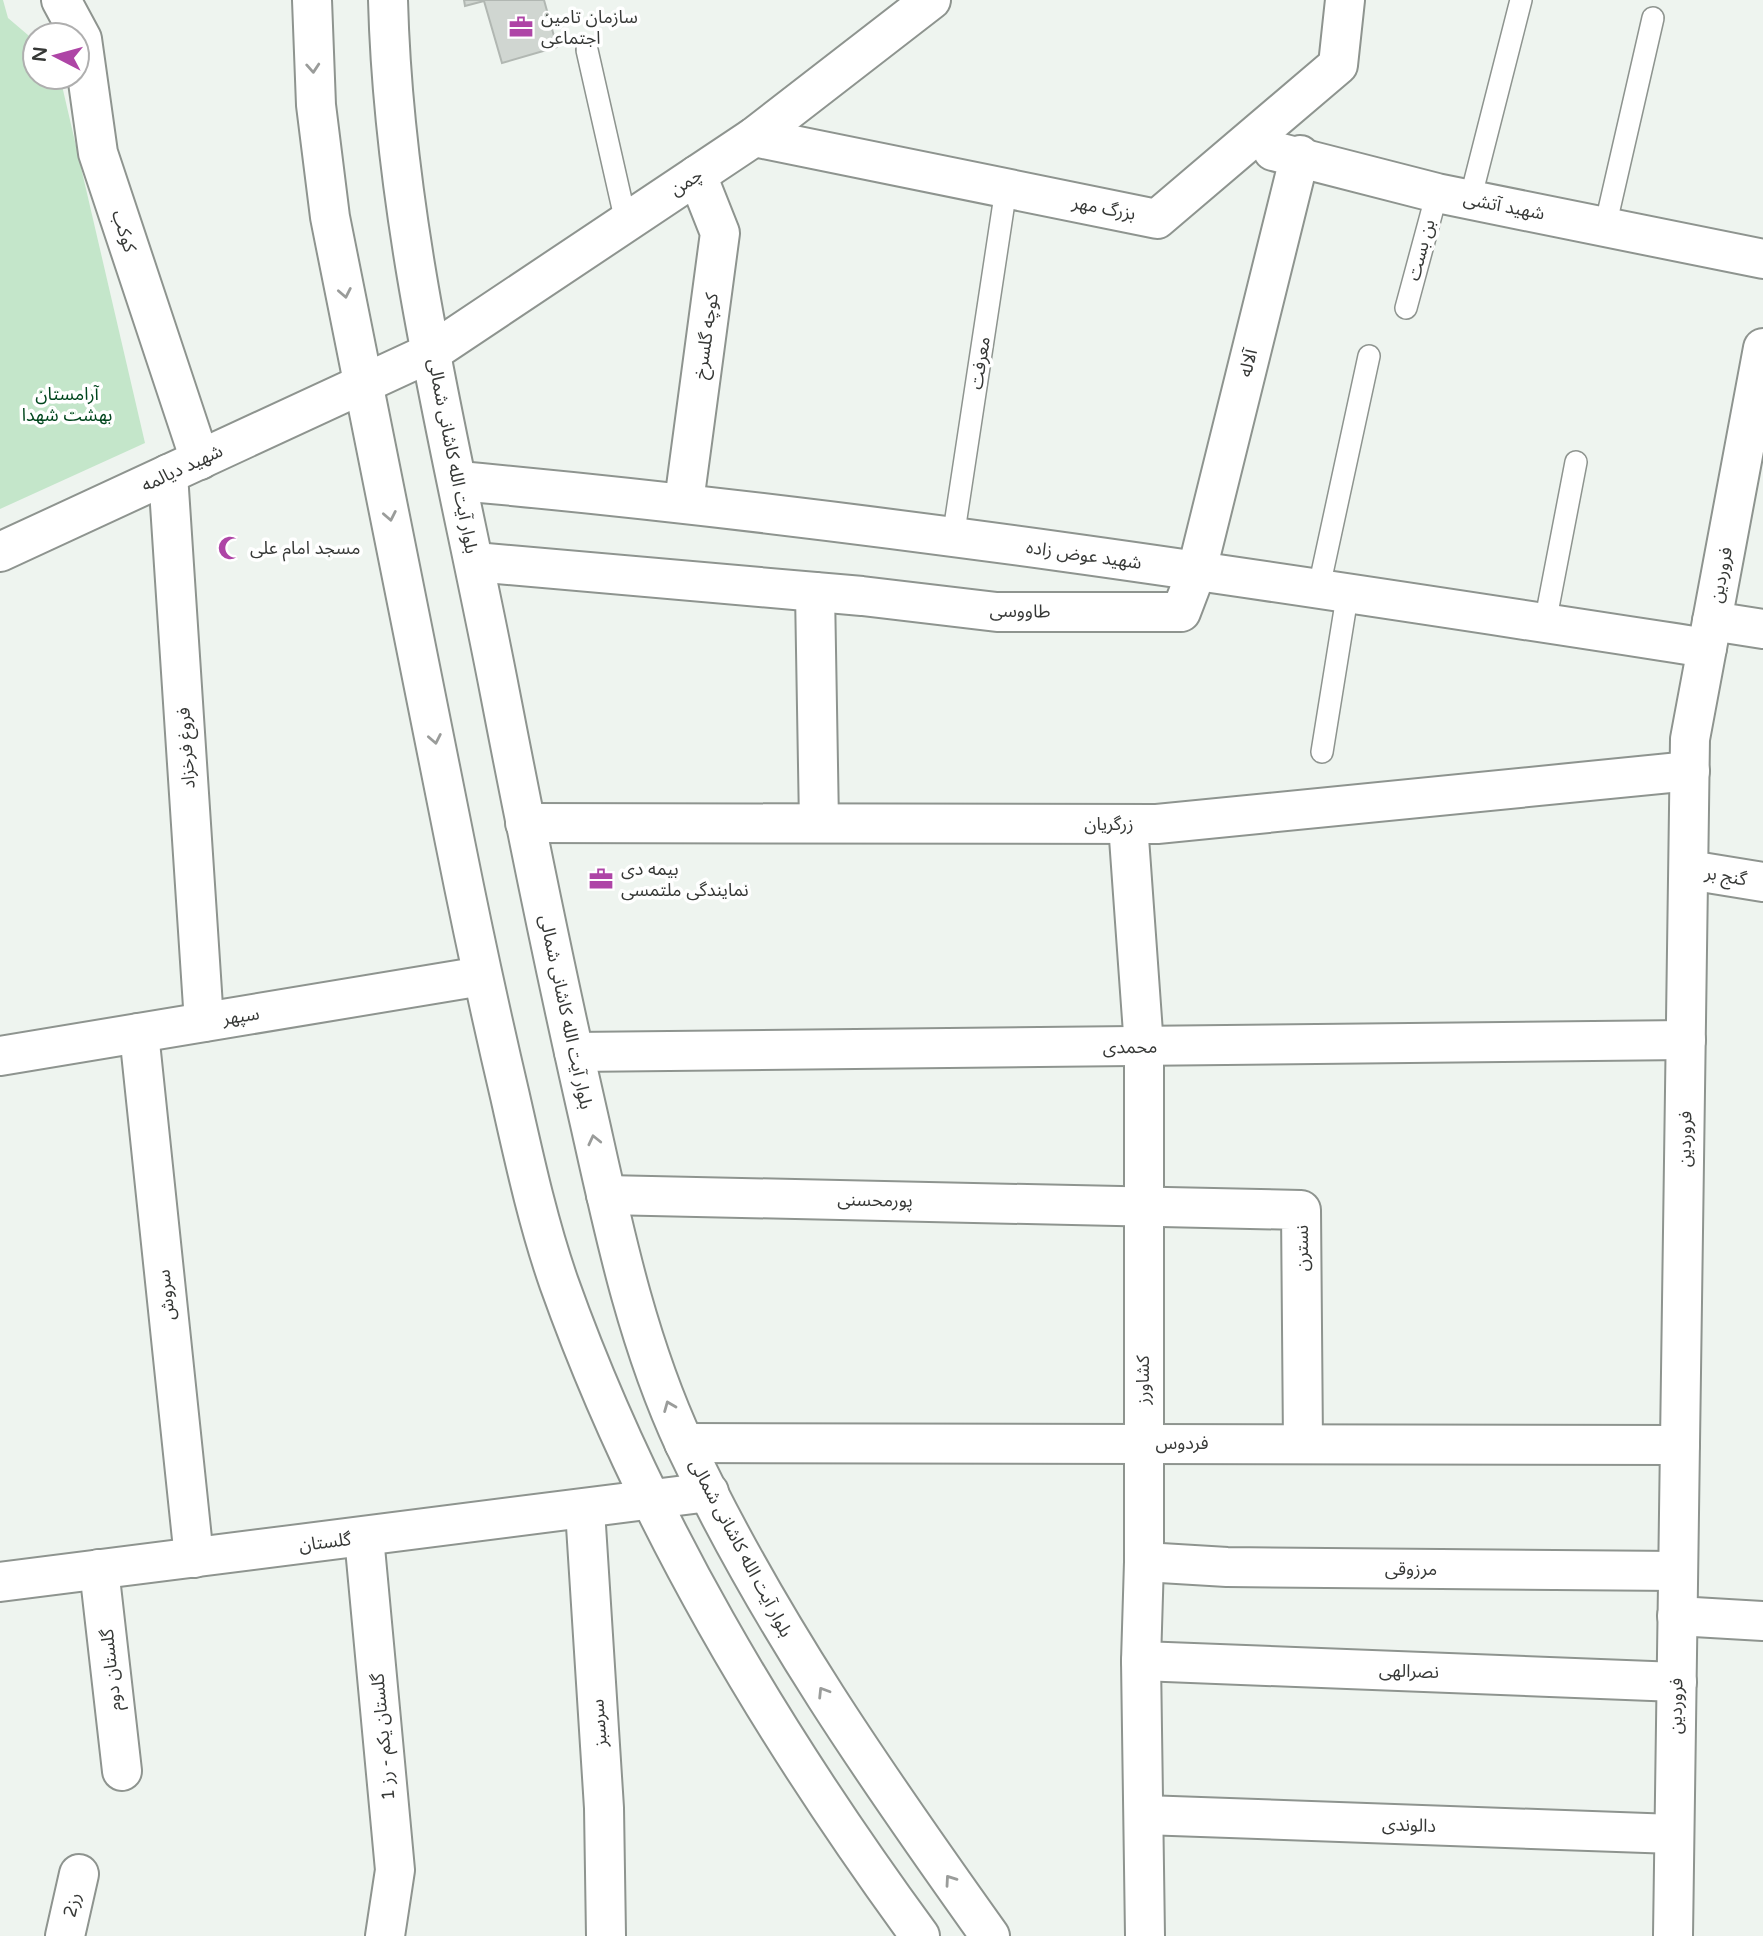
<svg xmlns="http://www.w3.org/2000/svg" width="1763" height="1936" font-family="'Varela Round','Noto Sans Arabic',sans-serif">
<rect width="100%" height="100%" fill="#eef4ef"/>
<path fill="#c4e6ca" d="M 0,0 L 3,0 L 8,18 L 35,41 L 35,77 L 60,77 L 145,443 L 0,509 Z"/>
<path fill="#d0d6d1" stroke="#b1b7b2" stroke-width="2" d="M 464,0 L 544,0 L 557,47 L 502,63 L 484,1 L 465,6 Z"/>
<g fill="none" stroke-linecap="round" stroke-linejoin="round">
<g stroke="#8e948f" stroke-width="24">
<g id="service">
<path d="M 587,50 L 626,222"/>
<path d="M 1470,200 L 1521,0"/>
<path d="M 1605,227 L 1653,18"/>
<path d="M 1406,308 L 1437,193"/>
<path d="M 953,538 L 1006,189"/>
<path d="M 1319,587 L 1369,356"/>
<path d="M 1545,623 L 1576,462"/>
<path d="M 1322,752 L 1348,591"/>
</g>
</g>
<g stroke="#8e948f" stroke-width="42">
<g id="minor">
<path d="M 61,0 L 82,39 L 98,153 L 200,460"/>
<path d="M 754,137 L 1157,219 L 1338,65 L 1345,0"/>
<path d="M 1273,151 L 1437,193 L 1763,259"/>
<path d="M 168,474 L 204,1022"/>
<path d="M 459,481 C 877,519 1292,584 1707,648"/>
<path d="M 684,502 L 720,233 L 697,175"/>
<path d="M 475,562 L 862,596 L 997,612 L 1181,612 L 1197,570 L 1300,155"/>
<path d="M 815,592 L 819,823"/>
<path d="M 1712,621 L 1763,629"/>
<path d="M 525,823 L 1157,824 L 1690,771"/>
<path d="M 1128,824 L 1144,1047 L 1144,1562 L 1141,1661 L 1145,1936"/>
<path d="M 1689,870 L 1763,882"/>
<path d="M 139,1033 L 194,1558"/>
<path d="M 574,1052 L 1686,1040"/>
<path d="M 0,1056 L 482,976"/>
<path d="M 606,1195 L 1301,1210 L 1303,1444"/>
<path d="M 684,1443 L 1680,1445"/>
<path d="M 585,1510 L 604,1808 L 606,1936"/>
<path d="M 364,1537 L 395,1870 L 385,1936"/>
<path d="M 1144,1562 L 1227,1567 L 1678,1571"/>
<path d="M 99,1569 L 122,1771"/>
<path d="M 0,1582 L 709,1492"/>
<path d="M 1677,1616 L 1763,1621"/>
<path d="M 1141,1661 L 1677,1682"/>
<path d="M 1144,1815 L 1674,1834"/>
<path d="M 65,1936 L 79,1874"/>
</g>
</g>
<g stroke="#8e948f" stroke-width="42">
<g id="tertiary">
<path d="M 0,552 L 432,352 L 754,137 L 931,0"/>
<path d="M 1673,1936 L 1690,739 L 1763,348"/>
</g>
</g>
<g stroke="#8e948f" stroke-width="42">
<g id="secondary">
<path d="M 312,0 L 316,105 L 330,217 C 372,426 414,634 455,842 C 472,927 490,1011 510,1096 C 524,1158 538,1223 559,1283 C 643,1519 773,1735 920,1936"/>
<path d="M 388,0 C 394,234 456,464 500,693 C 528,838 558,984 591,1128 C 615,1236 638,1344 685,1445 C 767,1620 878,1779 990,1936"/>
</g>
</g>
<use href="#service" stroke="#fff" stroke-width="21"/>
<use href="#minor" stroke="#fff" stroke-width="38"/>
<use href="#tertiary" stroke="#fff" stroke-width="38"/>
<use href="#secondary" stroke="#fff" stroke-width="38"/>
</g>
<defs><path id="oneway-chevron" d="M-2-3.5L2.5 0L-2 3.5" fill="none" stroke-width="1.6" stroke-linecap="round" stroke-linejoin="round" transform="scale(1.75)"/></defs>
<g stroke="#9a9c9a">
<use href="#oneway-chevron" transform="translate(313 68) rotate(86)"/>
<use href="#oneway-chevron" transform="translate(345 293) rotate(79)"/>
<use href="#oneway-chevron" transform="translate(390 516) rotate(79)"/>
<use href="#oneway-chevron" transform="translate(435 739) rotate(79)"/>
<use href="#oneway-chevron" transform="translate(594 1140) rotate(-103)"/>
<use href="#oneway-chevron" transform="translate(669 1406) rotate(-112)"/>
<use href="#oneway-chevron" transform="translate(823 1692) rotate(-122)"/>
<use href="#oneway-chevron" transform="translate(950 1880) rotate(-125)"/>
</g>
<defs>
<g id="office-bare" transform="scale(1.89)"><path d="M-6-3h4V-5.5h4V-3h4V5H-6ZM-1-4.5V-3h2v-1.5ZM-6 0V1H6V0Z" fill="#ae45a6" stroke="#fff" stroke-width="2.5" paint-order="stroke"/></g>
<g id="mosque-bare" transform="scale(1.89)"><path d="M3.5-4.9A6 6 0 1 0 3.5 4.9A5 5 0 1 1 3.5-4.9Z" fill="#ae45a6" stroke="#fff" stroke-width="2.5" paint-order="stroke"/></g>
</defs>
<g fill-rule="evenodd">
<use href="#office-bare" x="521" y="27"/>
<use href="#mosque-bare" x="230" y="548"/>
<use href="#office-bare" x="601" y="879"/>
</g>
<g text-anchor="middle" stroke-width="7" stroke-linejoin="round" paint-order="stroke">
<g font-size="18" fill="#363836" stroke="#fff" text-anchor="start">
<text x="541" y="23">سازمان تامین<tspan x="541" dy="21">اجتماعی</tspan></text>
<text x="250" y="554">مسجد امام علی</text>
<text x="621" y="875">بیمه دی<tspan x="621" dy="21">نمایندگی ملتمسی</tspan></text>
</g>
<g font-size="18" fill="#363836" stroke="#fff">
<text transform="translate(686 182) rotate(-33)" y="6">چمن</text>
<text transform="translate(1504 206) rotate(11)" y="6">شهید آتشی</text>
<text transform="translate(1104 208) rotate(11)" y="6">بزرگ مهر</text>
<text transform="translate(124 231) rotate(72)" y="6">کوکب</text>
<text transform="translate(1421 250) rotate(-75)" y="6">بن بست</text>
<text transform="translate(706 336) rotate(-82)" y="6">کوچه گلسرخ</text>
<text transform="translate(980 363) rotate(-81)" y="6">معرفت</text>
<text transform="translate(1248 363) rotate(-76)" y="6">آلاله</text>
<text transform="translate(453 456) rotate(79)" y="6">بلوار آیت الله کاشانی شمالی</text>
<text transform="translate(182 468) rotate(-25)" y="6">شهید دیالمه</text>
<text transform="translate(1084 555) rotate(8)" y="6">شهید عوض زاده</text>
<text transform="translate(1721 575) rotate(-79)" y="6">فروردین</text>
<text transform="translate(1020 611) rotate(1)" y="6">طاووسی</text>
<text transform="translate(186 748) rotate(-94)" y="6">فروغ فرخزاد</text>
<text x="1109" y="830">زرگریان</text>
<text transform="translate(1726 876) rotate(10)" y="6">گنج بر</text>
<text transform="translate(566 1012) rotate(78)" y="6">بلوار آیت الله کاشانی شمالی</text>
<text transform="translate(241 1016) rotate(-9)" y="6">سپهر</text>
<text transform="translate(1130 1047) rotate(-1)" y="6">محمدی</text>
<text transform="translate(1685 1139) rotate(-89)" y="6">فروردین</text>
<text transform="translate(875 1200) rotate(1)" y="6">پورمحسنی</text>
<text transform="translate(1302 1248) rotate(-90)" y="6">نسترن</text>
<text transform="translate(166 1295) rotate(-96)" y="6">سروش</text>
<text transform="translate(1143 1380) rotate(-90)" y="6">کشاورز</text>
<text x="1182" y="1449">فردوس</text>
<text transform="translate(325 1542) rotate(-7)" y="6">گلستان</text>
<text transform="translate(741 1548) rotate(62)" y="6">بلوار آیت الله کاشانی شمالی</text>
<text x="1411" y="1575">مرزوقی</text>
<text transform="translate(111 1670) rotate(-96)" y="6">گلستان دوم</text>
<text transform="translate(1409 1671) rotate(2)" y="6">نصرالهی</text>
<text transform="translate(1676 1706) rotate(-89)" y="6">فروردین</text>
<text transform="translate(599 1723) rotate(-94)" y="6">سرسبز</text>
<text transform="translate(383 1737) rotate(-95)" y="6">گلستان یکم - رز 1</text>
<text transform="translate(1409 1825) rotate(2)" y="6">دالوندی</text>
<text transform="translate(72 1905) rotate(-77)" y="6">رز2</text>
</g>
<g font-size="18" fill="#00461d" stroke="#fff">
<text x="67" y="400">آرامستان<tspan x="67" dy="21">بهشت شهدا</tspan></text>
</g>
</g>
<g transform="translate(56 56) rotate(276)"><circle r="33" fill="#ffffff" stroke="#afafaf" stroke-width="2"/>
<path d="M0-5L12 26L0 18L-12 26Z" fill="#ae45a6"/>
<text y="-10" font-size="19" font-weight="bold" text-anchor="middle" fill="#363836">N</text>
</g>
</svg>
